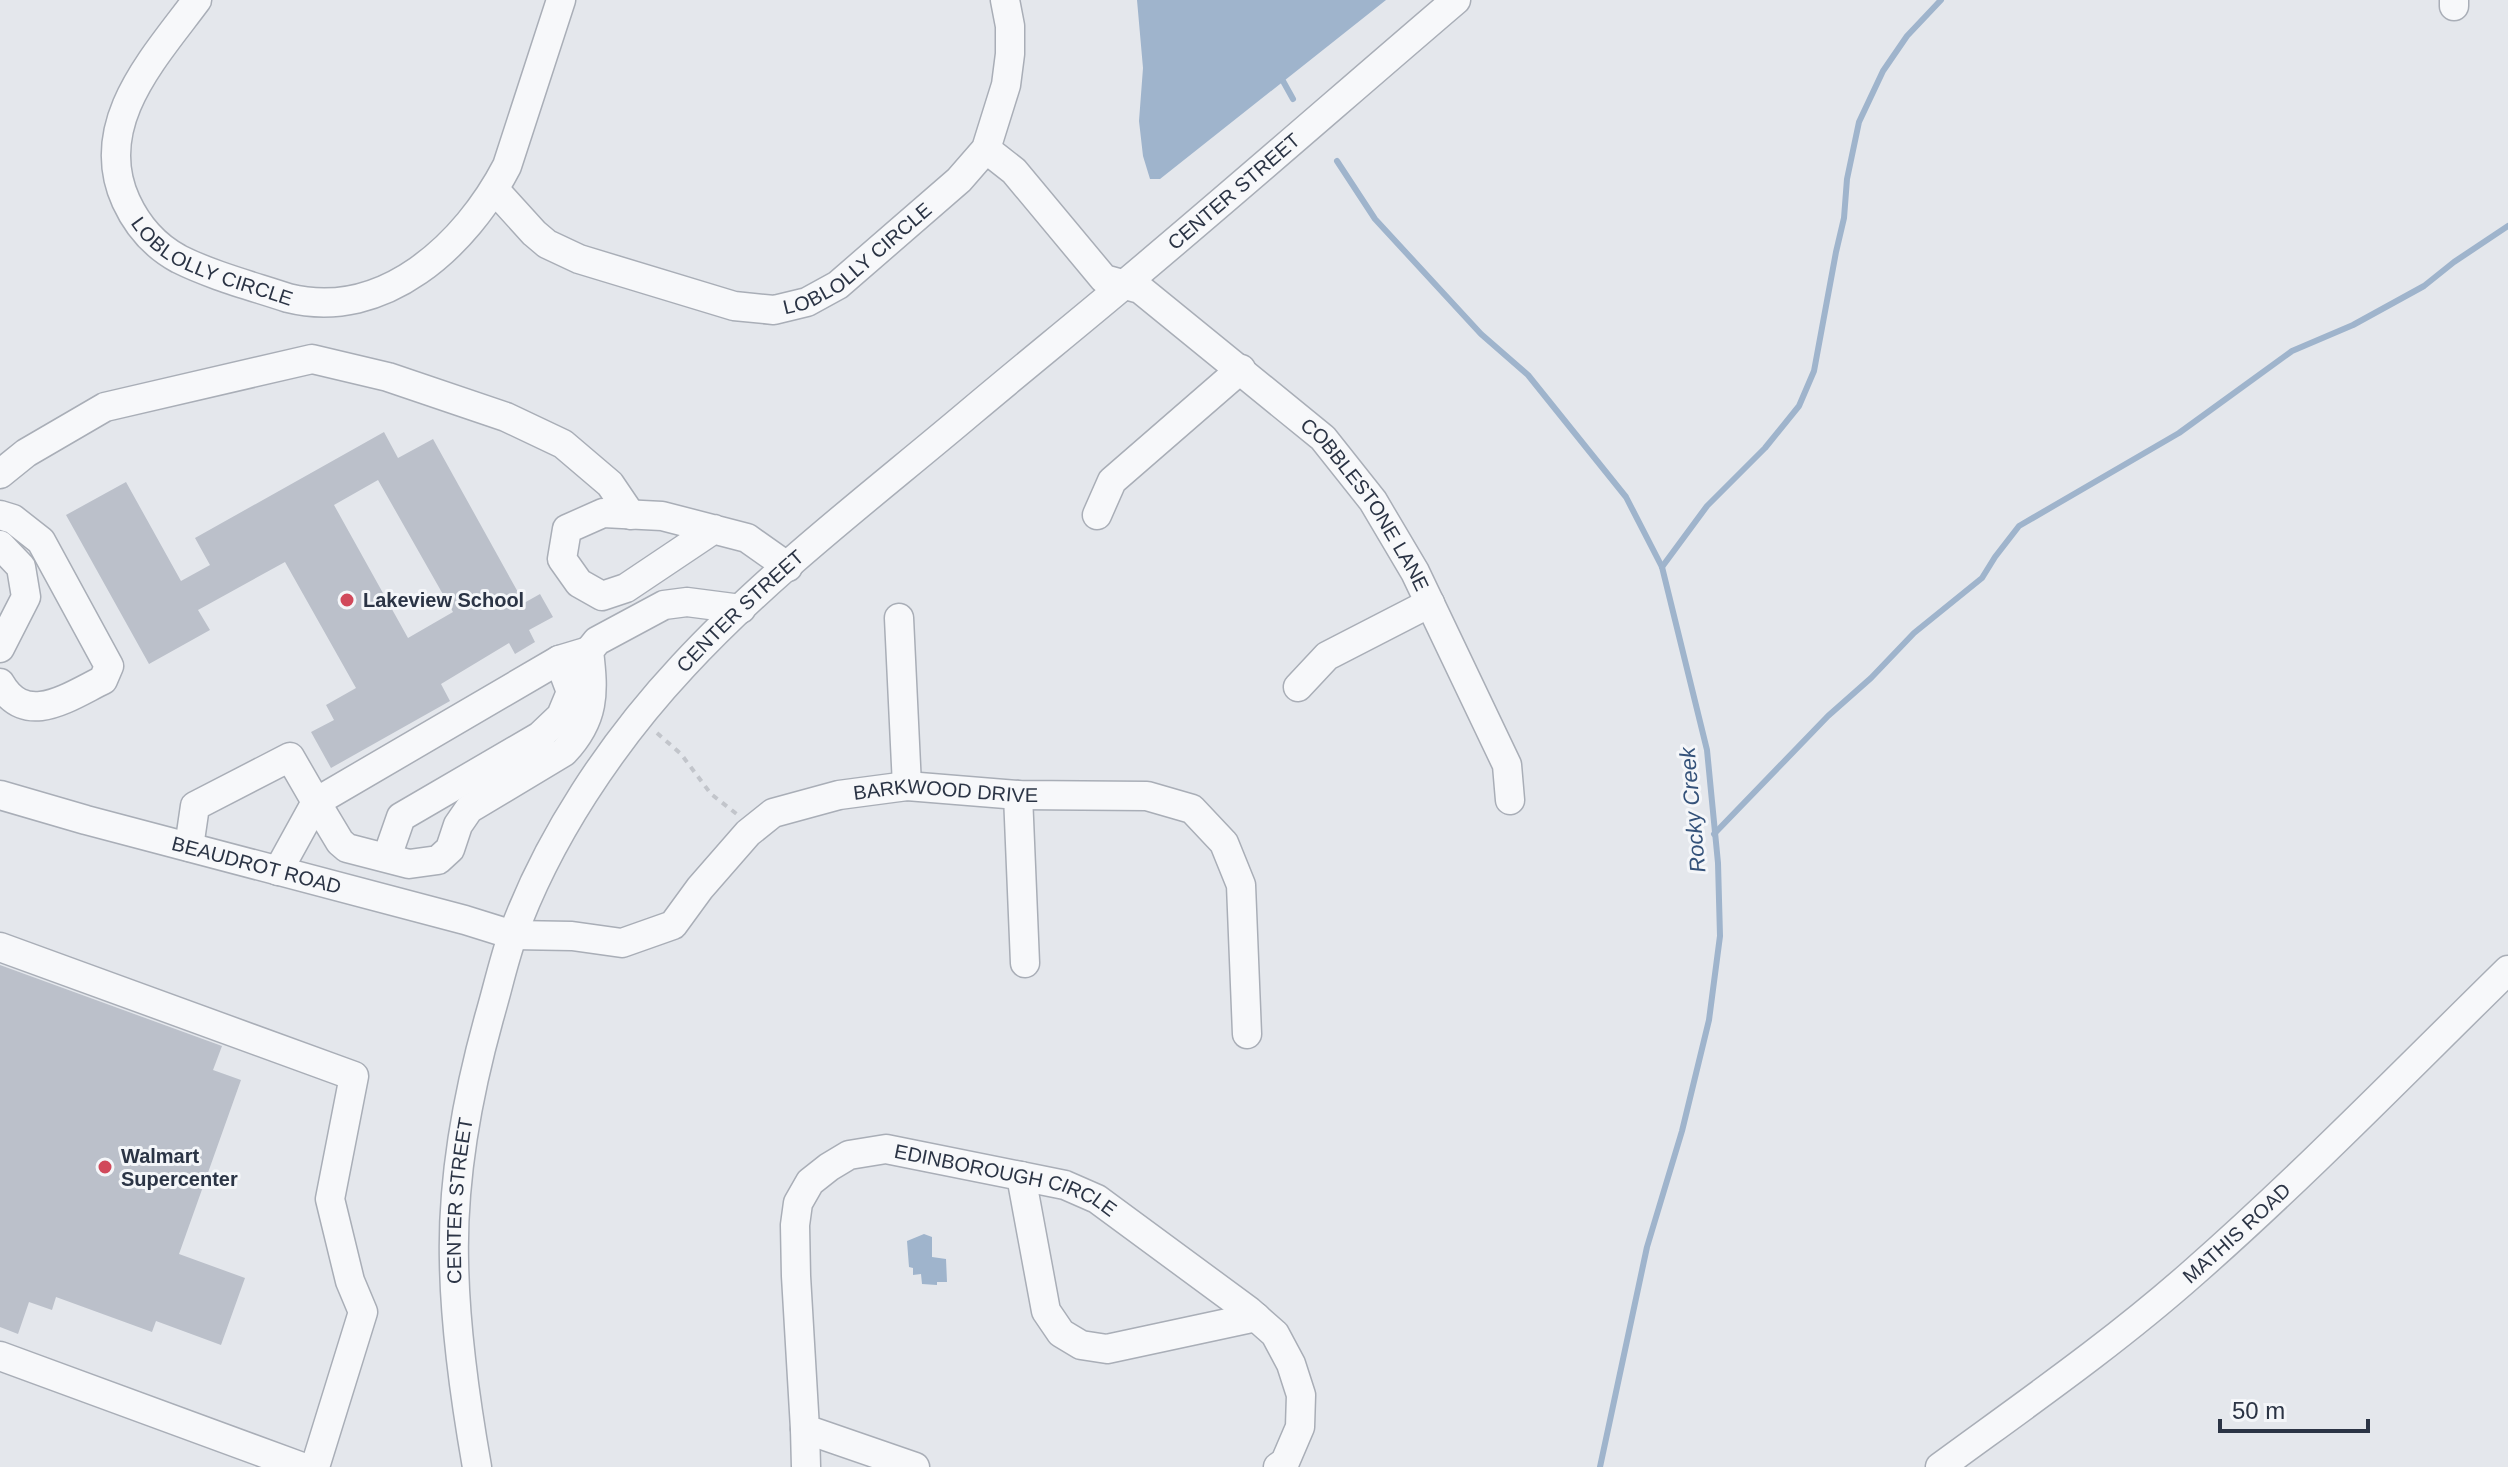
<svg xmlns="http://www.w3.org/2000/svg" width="2508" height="1467" font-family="Arial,sans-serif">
<rect width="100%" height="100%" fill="#e4e7ec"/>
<g fill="#9fb4cc">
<path d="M 1137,0 L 1386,0 L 1160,179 L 1150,179 L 1143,156 L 1139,121 L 1143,68 Z"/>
<path d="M 924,1234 L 932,1237 L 932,1257 L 946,1259 L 947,1282 L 937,1282 L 937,1285 L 922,1284 L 921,1274 L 913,1275 L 913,1268 L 909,1267 L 907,1241 Z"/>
</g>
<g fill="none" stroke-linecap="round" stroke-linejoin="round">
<g stroke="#9fb4cc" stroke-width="6">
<path d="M 1283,81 L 1293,99"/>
<path d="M 1337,161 L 1375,219 L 1481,334 L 1528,375 L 1626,497 L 1662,567 L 1707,750 L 1718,863 L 1720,936 L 1709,1020 L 1682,1131 L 1647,1247 L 1600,1467"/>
<path d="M 1662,567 L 1707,506 L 1765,448 L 1799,406 L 1814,371 L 1836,252 L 1844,218 L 1847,179 L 1859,122 L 1883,71 L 1907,36 L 1941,0"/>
<path d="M 1714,834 L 1828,716 L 1871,678 L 1914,633 L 1982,578 L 1995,557 L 2019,526 L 2179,433 L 2292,351 L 2353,325 L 2424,286 L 2454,262 L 2508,226"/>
</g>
</g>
<g fill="#bbc0ca" fill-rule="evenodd">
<path d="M 384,432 L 398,458 L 433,439 L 524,603 L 540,594 L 553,617 L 529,630 L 535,642 L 515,654 L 509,643 L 441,684 L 450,701 L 331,768 L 311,732 L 334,720 L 326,705 L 356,688 L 285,562 L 198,610 L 210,630 L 149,664 L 66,515 L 126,482 L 181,581 L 210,565 L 195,538 ZM 378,480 L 453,612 L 408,638 L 334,505 Z"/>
<path d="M 0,965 L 222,1046 L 213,1070 L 241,1080 L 179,1254 L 245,1278 L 221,1345 L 156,1321 L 152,1332 L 56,1297 L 52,1310 L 29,1302 L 18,1334 L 0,1327 Z"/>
</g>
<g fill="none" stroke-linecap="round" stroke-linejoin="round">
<g stroke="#a9aeb7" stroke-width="31">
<g id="minor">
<path id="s1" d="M 197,0 C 154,58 91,124 126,201 C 137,225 155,246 179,259 C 213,276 252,286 288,298 C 384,322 466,245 507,166 L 561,0"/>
<path d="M 2454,0 L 2454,6"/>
<path id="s2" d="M 986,149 L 1014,171 L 1104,279 L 1140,289 L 1323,438 L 1373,501 L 1415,572 L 1507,765 L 1510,800"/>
<path id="s3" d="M 495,190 L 534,233 L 547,244 L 579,259 L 734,306 L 774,310 L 807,302 L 838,285 L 959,180 L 986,149 L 1006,85 L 1010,54 L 1010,26 L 1005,0"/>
<path d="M 0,474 L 26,453 L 105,407 L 312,359 L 388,377 L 506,417 L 563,444 L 610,484 L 631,515"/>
<path d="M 0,515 L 13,519 L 41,541 L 109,666 L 103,680 C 68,697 26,728 0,683"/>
<path d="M 1097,515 L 1112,481 L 1241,369"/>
<path d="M 714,529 L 626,588 L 602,596 L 579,583 L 562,559 L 567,529 L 603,513 L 662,516 L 747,538 L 788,567"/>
<path d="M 0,545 L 21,567 L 26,597 L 0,648"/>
<path d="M 899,618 L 907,786"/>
<path d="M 1298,687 L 1327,656 L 1430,603"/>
<path id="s4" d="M 0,795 L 86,820 L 465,920 L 513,935 L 572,936 L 622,943 L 673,925 L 700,888 L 748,833 L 773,813 L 839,795 L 907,786 L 1018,795 L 1147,796 L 1192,809 L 1224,843 L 1241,885 L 1247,1034"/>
<path d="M 1018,795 L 1025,963"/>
<path d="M 189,847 L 195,806 L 290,757 L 316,802 L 559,660 L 589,651"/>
<path d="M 387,857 L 401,817 L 540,736 L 561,716 L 571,692 L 559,660"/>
<path d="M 278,871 L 316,802 L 340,842 L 347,848 L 409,864 L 438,860 L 450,849 L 458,825 L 469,809 L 564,752 C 595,719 594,693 589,651 L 597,641 L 664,605 L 687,602 L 741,609"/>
<path d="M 0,947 L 354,1076 L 330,1199 L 350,1281 L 363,1312 L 315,1467"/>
<path d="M 1021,1176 L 1046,1311 L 1061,1333 L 1081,1345 L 1107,1349 L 1256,1317"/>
<path d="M 0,1356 L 302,1467"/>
<path d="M 805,1429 L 806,1467"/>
<path id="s5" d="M 477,1467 C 465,1399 455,1330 454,1261 C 452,1178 467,1097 489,1018 C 497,991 503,963 512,937 C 547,839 612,742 683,666 C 770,572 875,493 973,410 C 1024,367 1075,326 1126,283 C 1237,190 1346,94 1456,0"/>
<path id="s6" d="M 915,1467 L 805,1429 L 796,1276 L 795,1225 L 798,1203 L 810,1182 L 829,1167 L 849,1155 L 886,1149 L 1065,1185 L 1097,1199 L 1249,1311 L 1275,1334 L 1291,1364 L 1301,1395 L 1300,1427 L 1285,1462 L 1278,1467"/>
<path id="s7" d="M 1940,1467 C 2026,1404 2114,1343 2194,1272 C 2303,1176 2404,1072 2508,970"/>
</g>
</g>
<path stroke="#c2c5cb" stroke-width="4" stroke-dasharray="6 6" stroke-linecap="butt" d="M 657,733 L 681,754 L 711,794 L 738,815"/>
<use href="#minor" stroke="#f7f8fa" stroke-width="28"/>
</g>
<g fill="#d1495b" stroke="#f4f6f9" stroke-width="3">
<circle cx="347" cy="600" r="8"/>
<circle cx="105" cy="1167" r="8"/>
</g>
<g text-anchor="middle" stroke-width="6" stroke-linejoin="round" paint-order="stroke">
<g font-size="20" fill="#2b3445" stroke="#f4f6f9">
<text dy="7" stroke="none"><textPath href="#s5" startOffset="1588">CENTER STREET</textPath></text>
<text dy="7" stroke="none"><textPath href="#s3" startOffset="412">LOBLOLLY CIRCLE</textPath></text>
<text dy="7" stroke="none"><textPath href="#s1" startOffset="336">LOBLOLLY CIRCLE</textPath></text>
<text dy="7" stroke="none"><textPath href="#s2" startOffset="528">COBBLESTONE LANE</textPath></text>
<text dy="7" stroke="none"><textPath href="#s5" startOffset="940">CENTER STREET</textPath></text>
<text dy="7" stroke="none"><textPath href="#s4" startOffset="1022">BARKWOOD DRIVE</textPath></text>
<text dy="7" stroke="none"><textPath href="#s4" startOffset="266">BEAUDROT ROAD</textPath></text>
<text dy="7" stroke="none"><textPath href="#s6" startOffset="576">EDINBOROUGH CIRCLE</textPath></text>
<text dy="7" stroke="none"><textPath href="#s5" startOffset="268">CENTER STREET</textPath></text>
<text dy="7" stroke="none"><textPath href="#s7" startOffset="378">MATHIS ROAD</textPath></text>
</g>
<g font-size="20" font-weight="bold" fill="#2b3445" stroke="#f4f6f9" text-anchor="start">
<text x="363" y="607">Lakeview School</text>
<text x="121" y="1163">Walmart<tspan x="121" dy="23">Supercenter</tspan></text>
</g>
<g font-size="22" font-style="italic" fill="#34527a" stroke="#f4f6f9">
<text transform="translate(1692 810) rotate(-95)" y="8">Rocky Creek</text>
</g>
</g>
<path d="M2220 1419v12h148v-12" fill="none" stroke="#2b3445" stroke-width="4"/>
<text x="2232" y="1419" font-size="24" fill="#2b3445" stroke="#f4f6f9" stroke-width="6" paint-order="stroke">50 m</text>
</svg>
